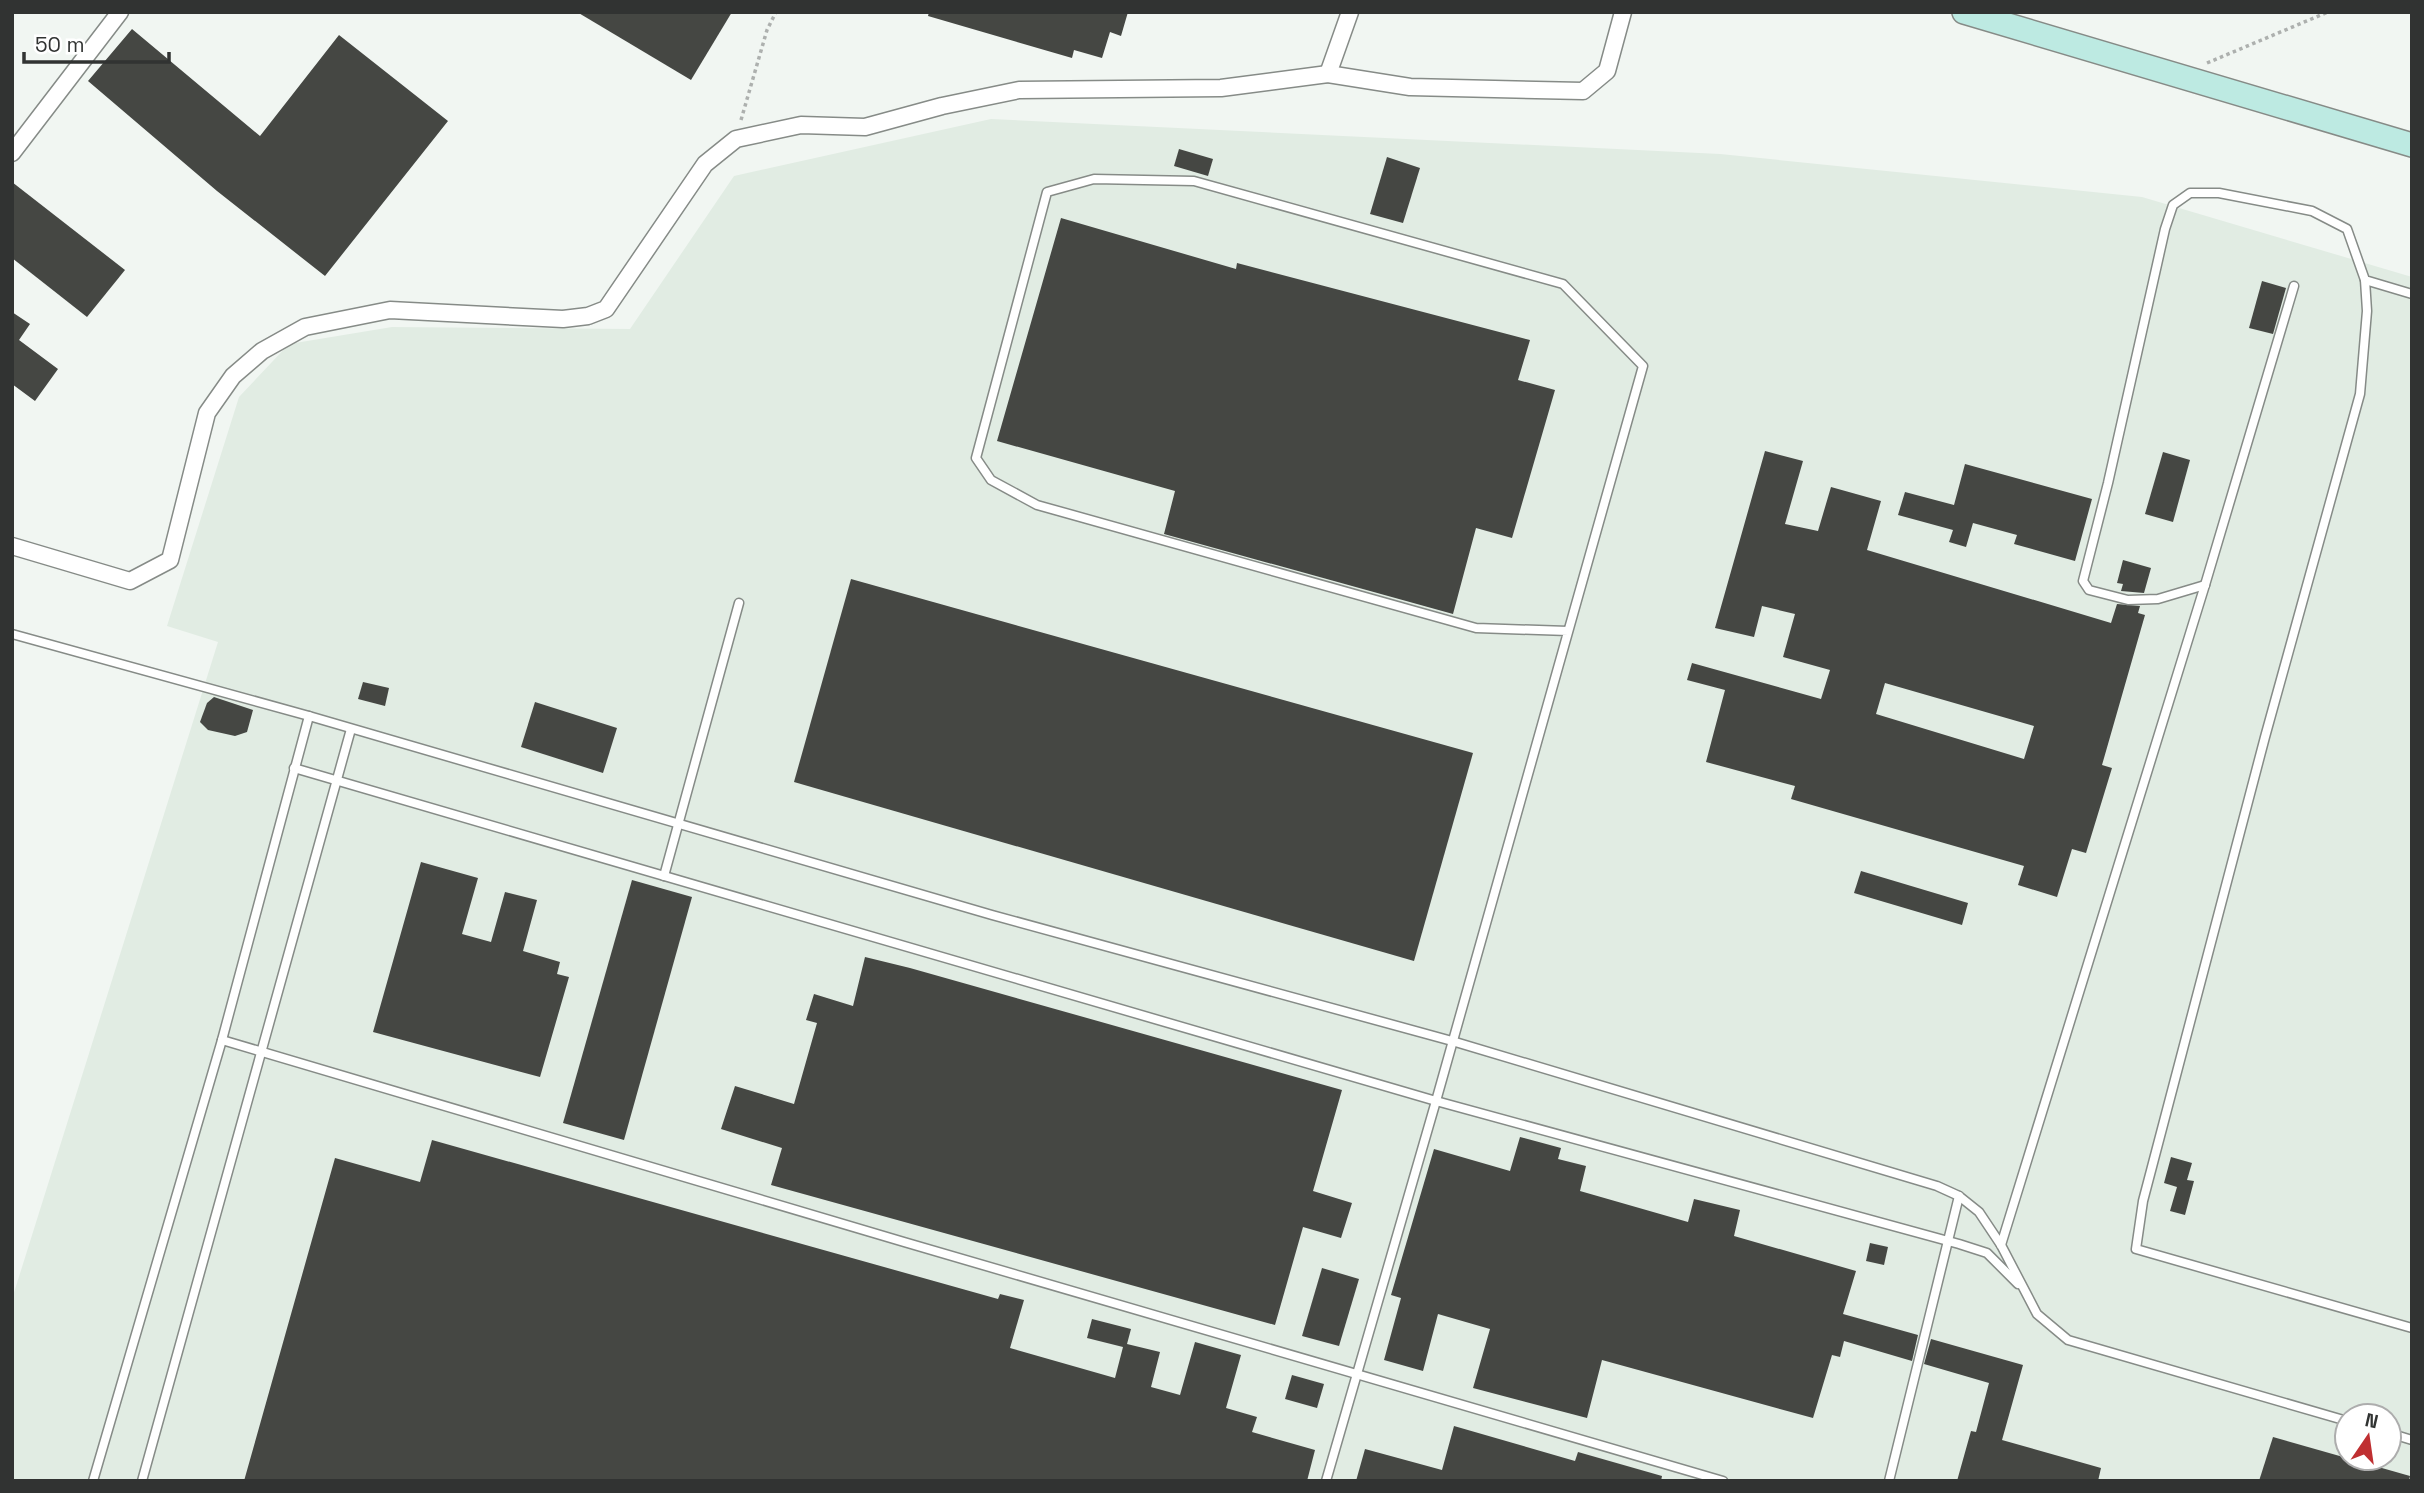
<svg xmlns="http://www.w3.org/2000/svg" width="2424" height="1493" font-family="'Space Grotesk',sans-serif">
<rect width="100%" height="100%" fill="#f1f6f2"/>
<path fill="#e1ece3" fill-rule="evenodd" d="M 991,119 L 1720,154 L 2142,197 L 2412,277 L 2412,1481 L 12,1481 L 12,1299 L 218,642 L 167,626 L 239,397 L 289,344 L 392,327 L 630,329 L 734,176 ZM 2347,1416 L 2389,1416 L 2389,1458 L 2347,1458 Z"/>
<g fill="#454743" fill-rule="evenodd">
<path d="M 577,12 L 732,12 L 691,80 Z"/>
<path d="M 929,12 L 1128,12 L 1121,36 L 1110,32 L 1102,58 L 1074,50 L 1072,58 L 928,16 Z"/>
<path d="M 132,29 L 260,136 L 339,35 L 448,121 L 325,276 L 217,191 L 88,81 Z"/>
<path d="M 1179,149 L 1213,159 L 1208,176 L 1174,166 Z"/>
<path d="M 1387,157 L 1420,168 L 1403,223 L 1370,214 Z"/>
<path d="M 12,182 L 125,270 L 87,317 L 12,258 Z"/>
<path d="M 1061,218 L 1236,269 L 1237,263 L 1530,340 L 1518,380 L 1555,390 L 1512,538 L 1476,528 L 1453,614 L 1164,534 L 1175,491 L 997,441 Z"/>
<path d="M 2262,281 L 2286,288 L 2273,334 L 2249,328 Z"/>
<path d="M 12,312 L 30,324 L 19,340 L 58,369 L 35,401 L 12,384 Z"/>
<path d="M 1765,451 L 1803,461 L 1785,524 L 1818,531 L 1831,487 L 1881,501 L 1867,550 L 2111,623 L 2117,604 L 2140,606 L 2138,613 L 2145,615 L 2102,765 L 2112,768 L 2086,853 L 2072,849 L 2057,897 L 2018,885 L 2024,866 L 1791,799 L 1795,786 L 1706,762 L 1725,690 L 1687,680 L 1692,663 L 1821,699 L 1830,670 L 1783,657 L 1795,614 L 1762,606 L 1754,637 L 1715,628 ZM 1885,683 L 2034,726 L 2024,759 L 1876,714 Z"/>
<path d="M 2163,452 L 2190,460 L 2173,522 L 2145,514 Z"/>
<path d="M 1965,464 L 2092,499 L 2075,561 L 2014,544 L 2017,535 L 1973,523 L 1966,547 L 1949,542 L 1953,530 L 1898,515 L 1905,492 L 1954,505 Z"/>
<path d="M 2123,560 L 2151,568 L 2144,593 L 2121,591 L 2123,584 L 2117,583 Z"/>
<path d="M 851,579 L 1473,753 L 1414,961 L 794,782 Z"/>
<path d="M 363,682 L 389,688 L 385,706 L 358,699 Z"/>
<path d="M 214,697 L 253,710 L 247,732 L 235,736 L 208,730 L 200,722 L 207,703 Z"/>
<path d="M 535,702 L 617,728 L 603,773 L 521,747 Z"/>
<path d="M 421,862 L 478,878 L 462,934 L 491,942 L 505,892 L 537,900 L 523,951 L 560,962 L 557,974 L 569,977 L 540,1077 L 373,1032 Z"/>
<path d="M 1861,871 L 1968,903 L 1962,925 L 1854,893 Z"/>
<path d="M 632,880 L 692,897 L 624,1140 L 563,1123 Z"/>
<path d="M 865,957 L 910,968 L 1342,1090 L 1313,1191 L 1352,1203 L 1341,1238 L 1303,1227 L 1275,1325 L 771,1185 L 782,1148 L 721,1129 L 735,1086 L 794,1104 L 817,1023 L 806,1020 L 814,994 L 853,1006 Z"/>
<path d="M 1520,1137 L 1561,1148 L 1558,1159 L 1586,1166 L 1580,1191 L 1688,1222 L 1694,1199 L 1740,1210 L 1734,1236 L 1856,1271 L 1843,1314 L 1918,1335 L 1912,1361 L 1844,1341 L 1840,1357 L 1832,1355 L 1813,1418 L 1602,1360 L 1587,1418 L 1473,1388 L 1490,1329 L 1438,1314 L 1423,1371 L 1384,1360 L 1401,1298 L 1391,1295 L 1434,1149 L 1510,1171 Z"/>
<path d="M 432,1140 L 998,1299 L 1000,1294 L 1024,1300 L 1010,1348 L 1115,1378 L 1123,1347 L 1087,1338 L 1092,1319 L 1131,1329 L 1127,1344 L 1160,1352 L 1151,1387 L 1180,1395 L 1195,1342 L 1241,1355 L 1226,1408 L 1257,1417 L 1252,1432 L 1315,1450 L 1307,1481 L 244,1481 L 335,1158 L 420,1182 Z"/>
<path d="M 2171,1157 L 2192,1163 L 2187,1180 L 2194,1181 L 2185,1215 L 2170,1211 L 2177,1187 L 2164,1183 Z"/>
<path d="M 1870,1243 L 1888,1247 L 1884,1265 L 1866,1261 Z"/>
<path d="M 1322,1268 L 1359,1279 L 1339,1346 L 1302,1336 Z"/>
<path d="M 1931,1339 L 2023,1365 L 2002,1440 L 2101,1468 L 2098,1481 L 1957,1481 L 1971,1431 L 1976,1432 L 1989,1383 L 1924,1364 Z"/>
<path d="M 1292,1375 L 1324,1384 L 1317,1408 L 1285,1399 Z"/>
<path d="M 1454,1426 L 1575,1461 L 1578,1452 L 1662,1476 L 1661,1481 L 1356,1481 L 1365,1449 L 1442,1470 Z"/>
<path d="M 2273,1437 L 2410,1476 L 2409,1481 L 2259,1481 Z"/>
</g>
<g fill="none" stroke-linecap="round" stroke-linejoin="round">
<g stroke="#868b87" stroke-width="11">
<g id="lane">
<path d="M 2365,280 L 2367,311 L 2360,394 L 2265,737 L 2143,1201 L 2136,1249 L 2412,1328"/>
<path d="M 2205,585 L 2158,599 L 2128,600 L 2089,590 L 2083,581 L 2108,483 L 2165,229 L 2173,205 L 2190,193 L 2219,193 L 2312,211 L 2347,229 L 2365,280 L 2412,294"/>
<path d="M 12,634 L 309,716 L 992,915 L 1452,1041 L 1937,1186 L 1959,1196 L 1979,1212 L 2001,1245 L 2037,1314 L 2068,1340 L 2347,1421"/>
<path d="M 294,768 L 1436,1101 L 1959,1244 L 1987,1253 L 2018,1284"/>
<path d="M 664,876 L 739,603"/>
<path d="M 222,1040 L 904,1242 L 1723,1481"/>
<path d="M 2001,1245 L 2205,585 L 2294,286"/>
<path d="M 2389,1433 L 2412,1440"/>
<path d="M 93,1481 L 222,1040 L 309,716"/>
<path d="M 142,1481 L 351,729"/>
<path d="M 1326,1481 L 1436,1101 L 1643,366 L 1563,284 L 1194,181 L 1094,179 L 1047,192 L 976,458 L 991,480 L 1037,505 L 1476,628 L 1568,631"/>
<path d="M 1889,1481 L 1959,1196"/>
</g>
</g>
<g stroke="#868b87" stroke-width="19">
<g id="street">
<path d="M 1328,74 L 1350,12"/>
<path d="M 12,153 L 120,12"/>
<path d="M 12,546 L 130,581 L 170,560 L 207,413 L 233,376 L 262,351 L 305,327 L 390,310 L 563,319 L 588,316 L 606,309 L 705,164 L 736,139 L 801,125 L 865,127 L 942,106 L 1019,90 L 1221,88 L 1328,74 L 1410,87 L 1583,91 L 1607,71 L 1623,12"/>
</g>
</g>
<g stroke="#868b87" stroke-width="26">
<path id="secondary" d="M 1964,12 L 2412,145"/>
</g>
<g stroke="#adb0ae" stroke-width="3.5" stroke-dasharray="3.5 3.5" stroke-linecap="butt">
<path d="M 2207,63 L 2328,12"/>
<path d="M 741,120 L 767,30 L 776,12"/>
</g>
<use href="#lane" stroke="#fff" stroke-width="8"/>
<use href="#street" stroke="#fff" stroke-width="16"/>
<use href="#secondary" stroke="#bdeae2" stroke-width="23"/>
</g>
<rect width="2424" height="1493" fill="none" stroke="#313332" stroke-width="28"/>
<g transform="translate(2368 1437) rotate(13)"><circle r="33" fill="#ffffff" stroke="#adadad" stroke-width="2"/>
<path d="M0-5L12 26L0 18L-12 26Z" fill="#bf2f31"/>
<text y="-10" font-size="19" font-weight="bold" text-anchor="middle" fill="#313332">N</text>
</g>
<path d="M24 52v10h145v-10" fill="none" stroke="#313332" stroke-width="3.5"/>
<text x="35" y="52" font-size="21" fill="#313332" stroke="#ffffff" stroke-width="5" paint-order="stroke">50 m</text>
</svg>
